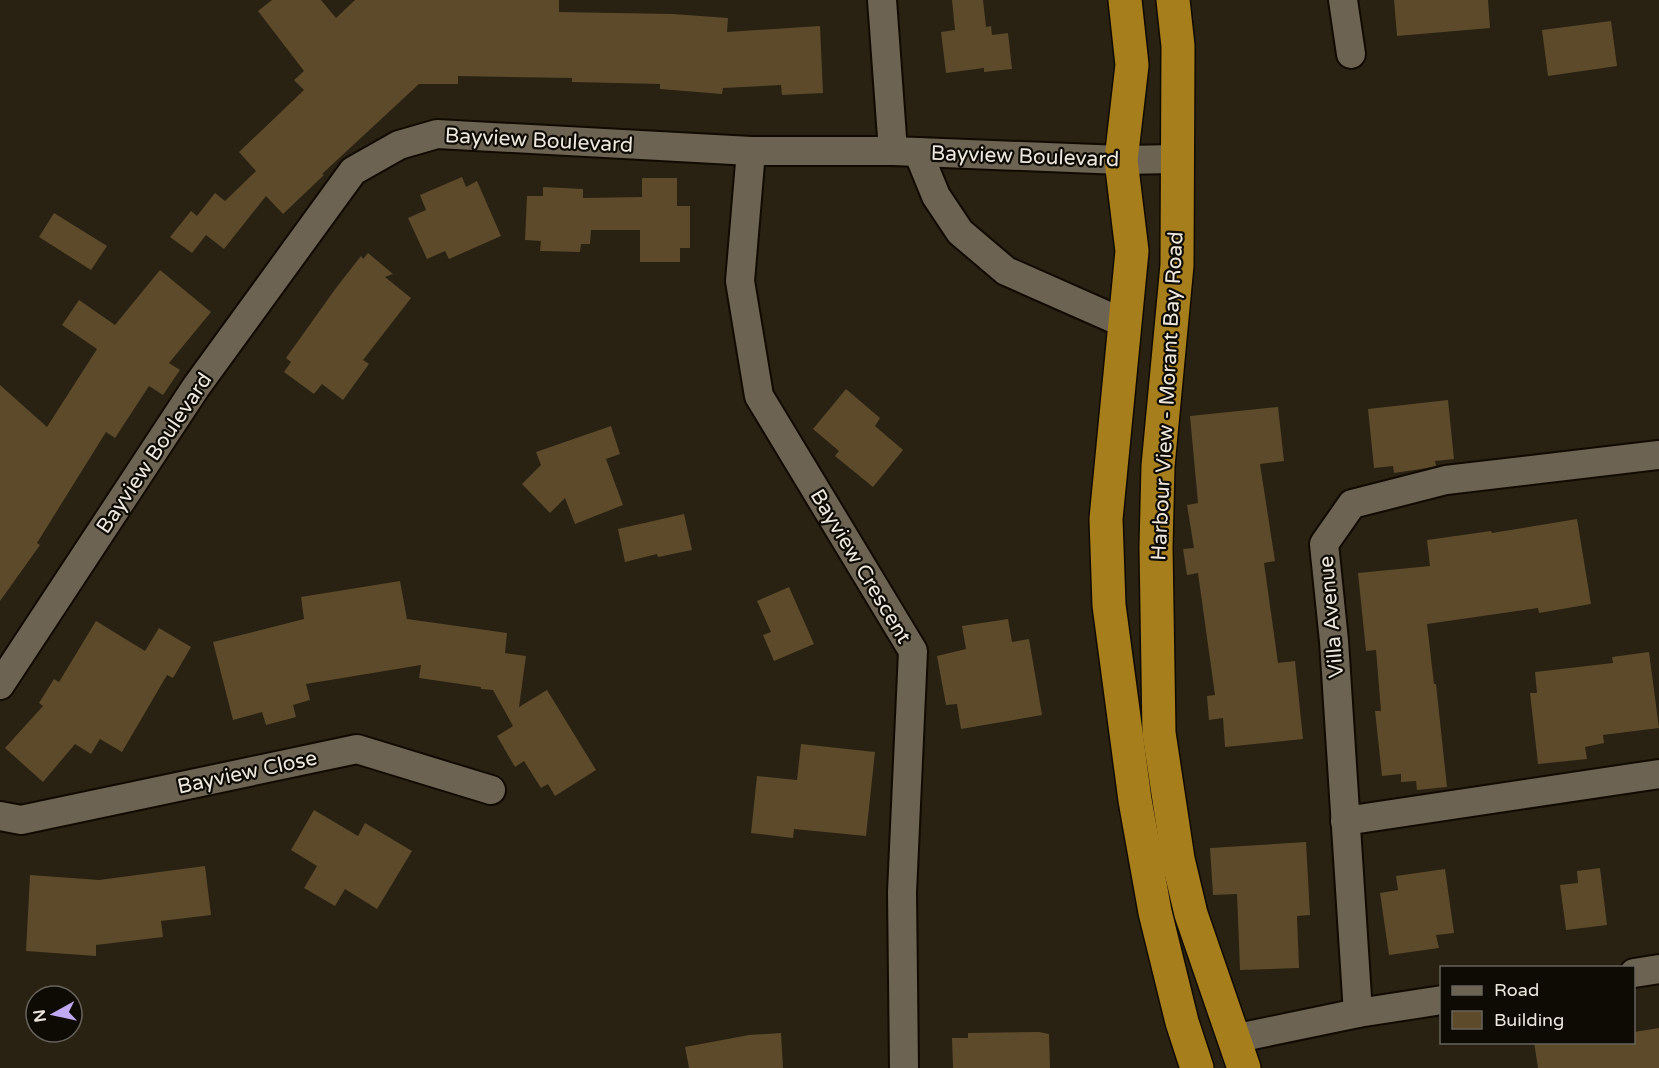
<svg xmlns="http://www.w3.org/2000/svg" width="1659" height="1068" font-family="'Varela Round',sans-serif">
<rect width="100%" height="100%" fill="#292112"/>
<g fill="#5c4a2b">
<path d="M 272,0 L 321,0 L 336,18 L 355,0 L 559,0 L 559,12 L 673,14 L 728,18 L 727,32 L 820,26 L 823,93 L 782,95 L 781,85 L 723,88 L 722,94 L 660,89 L 660,84 L 572,82 L 572,78 L 458,76 L 458,84 L 419,84 L 322,174 L 324,175 L 283,214 L 266,196 L 224,249 L 206,235 L 192,253 L 170,237 L 191,211 L 197,216 L 215,193 L 225,201 L 256,171 L 239,152 L 304,90 L 294,80 L 304,71 L 258,11 Z"/>
<path d="M 952,0 L 983,0 L 986,27 L 991,26 L 992,35 L 1008,33 L 1012,69 L 984,72 L 984,68 L 946,73 L 941,32 L 955,30 Z"/>
<path d="M 1394,0 L 1488,0 L 1490,28 L 1397,36 Z"/>
<path d="M 1611,21 L 1617,66 L 1548,76 L 1542,30 Z"/>
<path d="M 462,177 L 466,187 L 477,181 L 501,236 L 449,259 L 445,251 L 427,259 L 408,218 L 426,210 L 420,195 Z"/>
<path d="M 642,178 L 677,178 L 677,206 L 690,206 L 690,248 L 680,248 L 680,262 L 640,262 L 640,230 L 591,230 L 590,244 L 581,244 L 580,252 L 540,251 L 541,241 L 525,240 L 527,196 L 543,196 L 543,187 L 583,189 L 583,198 L 642,197 Z"/>
<path d="M 54,213 L 107,246 L 91,270 L 39,237 Z"/>
<path d="M 368,253 L 393,274 L 385,277 L 411,298 L 363,360 L 369,364 L 343,400 L 322,384 L 314,394 L 284,372 L 291,362 L 286,358 L 336,288 L 361,256 L 363,259 Z"/>
<path d="M 160,270 L 211,312 L 169,363 L 180,370 L 163,395 L 149,386 L 115,438 L 106,432 L 37,543 L 40,545 L 0,601 L 0,385 L 47,427 L 97,349 L 62,325 L 79,300 L 115,325 Z"/>
<path d="M 846,389 L 880,418 L 875,426 L 903,450 L 873,487 L 835,456 L 839,451 L 813,429 Z"/>
<path d="M 1448,400 L 1454,459 L 1435,461 L 1436,466 L 1421,469 L 1394,473 L 1393,466 L 1374,468 L 1368,409 Z"/>
<path d="M 1278,407 L 1284,461 L 1260,464 L 1275,561 L 1264,563 L 1278,663 L 1295,661 L 1303,739 L 1225,747 L 1223,718 L 1209,720 L 1207,696 L 1215,695 L 1198,573 L 1187,575 L 1183,549 L 1194,548 L 1187,505 L 1198,503 L 1190,416 Z"/>
<path d="M 611,426 L 620,454 L 606,459 L 623,505 L 575,524 L 565,498 L 550,513 L 522,484 L 541,465 L 536,452 Z"/>
<path d="M 684,514 L 692,550 L 658,557 L 657,554 L 625,562 L 618,529 Z"/>
<path d="M 1577,519 L 1591,604 L 1539,613 L 1538,608 L 1427,624 L 1434,684 L 1436,684 L 1447,787 L 1417,790 L 1416,781 L 1401,782 L 1401,774 L 1382,776 L 1375,711 L 1381,711 L 1376,650 L 1366,651 L 1358,573 L 1430,566 L 1427,540 L 1491,531 L 1492,533 Z"/>
<path d="M 400,581 L 407,619 L 507,633 L 505,653 L 526,656 L 519,707 L 547,690 L 596,770 L 555,796 L 548,784 L 541,788 L 524,761 L 515,767 L 497,736 L 513,726 L 493,690 L 481,689 L 481,687 L 419,678 L 421,665 L 306,684 L 310,700 L 293,705 L 296,717 L 266,725 L 262,712 L 233,720 L 213,642 L 304,619 L 301,597 Z"/>
<path d="M 789,587 L 814,644 L 774,661 L 763,635 L 771,632 L 757,601 Z"/>
<path d="M 1008,619 L 1012,642 L 1029,639 L 1042,715 L 961,729 L 957,704 L 946,705 L 937,656 L 966,649 L 962,626 Z"/>
<path d="M 96,621 L 145,651 L 159,628 L 191,647 L 173,678 L 167,675 L 122,752 L 100,739 L 91,754 L 75,744 L 43,782 L 5,748 L 43,706 L 39,703 L 54,679 L 59,682 Z"/>
<path d="M 1649,652 L 1659,728 L 1603,735 L 1604,743 L 1585,747 L 1587,759 L 1538,764 L 1530,693 L 1537,693 L 1535,672 L 1613,663 L 1612,657 Z"/>
<path d="M 801,744 L 875,752 L 866,836 L 794,829 L 793,838 L 751,833 L 757,776 L 797,780 Z"/>
<path d="M 314,810 L 358,836 L 365,823 L 412,851 L 377,909 L 345,889 L 335,906 L 304,888 L 317,866 L 291,850 Z"/>
<path d="M 1306,842 L 1310,915 L 1297,916 L 1299,968 L 1240,970 L 1237,894 L 1213,895 L 1210,848 Z"/>
<path d="M 205,866 L 211,915 L 161,921 L 163,937 L 96,945 L 96,956 L 26,951 L 30,875 L 99,880 Z"/>
<path d="M 1600,868 L 1607,925 L 1566,930 L 1560,885 L 1578,883 L 1577,871 Z"/>
<path d="M 1445,869 L 1454,933 L 1436,935 L 1439,948 L 1389,955 L 1380,893 L 1398,890 L 1396,876 Z"/>
<path d="M 1659,1028 L 1659,1068 L 1538,1068 L 1534,1042 L 1634,1042 L 1634,1032 Z"/>
<path d="M 1039,1032 L 1049,1034 L 1050,1068 L 953,1068 L 952,1038 L 968,1038 L 968,1033 Z"/>
<path d="M 781,1033 L 783,1068 L 689,1068 L 685,1047 L 749,1035 Z"/>
</g>
<g fill="none" stroke-linecap="round" stroke-linejoin="round">
<g stroke="#110a01" stroke-width="32">
<g id="minor">
<path d="M 882,0 L 893,151"/>
<path d="M 1343,0 L 1351,54"/>
<path d="M 751,151 L 740,281 L 759,396 L 913,651 L 902,892 L 904,1068"/>
<path d="M 918,152 L 936,196 L 960,232 L 1006,271 L 1126,324"/>
<path d="M 0,685 L 196,387 L 353,171 L 399,145 L 437,134 L 751,151 L 893,151 L 1121,160 L 1176,159"/>
<path d="M 0,816 L 21,820 L 357,749 L 491,790"/>
<path d="M 1345,821 L 1659,774"/>
<path d="M 1634,973 L 1659,969"/>
<path d="M 1358,1013 L 1334,641 L 1324,544 L 1352,504 L 1446,480 L 1659,455"/>
<path d="M 1233,1039 L 1358,1013 L 1442,1000"/>
</g>
</g>
<g stroke="#110a01" stroke-width="36">
<g id="trunk">
<path d="M 1125,0 L 1132,65 L 1121,160 L 1132,251 L 1106,519 L 1109,605 L 1135,800 L 1155,912 L 1182,1022 L 1197,1068"/>
<path d="M 1173,0 L 1178,46 L 1177,265 L 1158,466 L 1156,547 L 1159,733 L 1178,859 L 1191,914 L 1244,1068"/>
</g>
</g>
<use href="#minor" stroke="#6c6352" stroke-width="28"/>
<use href="#trunk" stroke="#a77e1c" stroke-width="33"/>
</g>
<g text-anchor="middle" stroke-width="4.5" stroke-linejoin="round" paint-order="stroke">
<g font-size="21" fill="#ede7de" stroke="#0e0b05">
<text transform="translate(539 140) rotate(3)" y="7">Bayview Boulevard</text>
<text transform="translate(1025 156) rotate(2)" y="7">Bayview Boulevard</text>
<text transform="translate(1167 396) rotate(-87)" y="7">Harbour View - Morant Bay Road</text>
<text transform="translate(154 453) rotate(-56)" y="7">Bayview Boulevard</text>
<text transform="translate(861 566) rotate(59)" y="7">Bayview Crescent</text>
<text transform="translate(1331 617) rotate(-95)" y="7">Villa Avenue</text>
<text transform="translate(247 772) rotate(-12)" y="7">Bayview Close</text>
</g>
</g>
<rect x="1440" y="966" width="195" height="78" fill="#0e0b05" stroke="#67635c" stroke-width="1.5"/>
<rect x="1452" y="986" width="30" height="9" fill="#6c6352" stroke="#67635c" stroke-width="1.5"/>
<text x="1494" y="996" font-size="18" fill="#ede7de">Road</text>
<rect x="1452" y="1011" width="30" height="18" fill="#5c4a2b" stroke="#67635c" stroke-width="1.5"/>
<text x="1494" y="1026" font-size="18" fill="#ede7de">Building</text>
<g transform="translate(54 1014) rotate(262)"><circle r="28" fill="#0e0b05" stroke="#67635c" stroke-width="1.5"/>
<path d="M0-4.5L10 22L0 15L-10 22Z" fill="#c0a8f3"/>
<text y="-9" font-size="16" font-weight="bold" text-anchor="middle" fill="#ede7de">N</text>
</g>
</svg>
